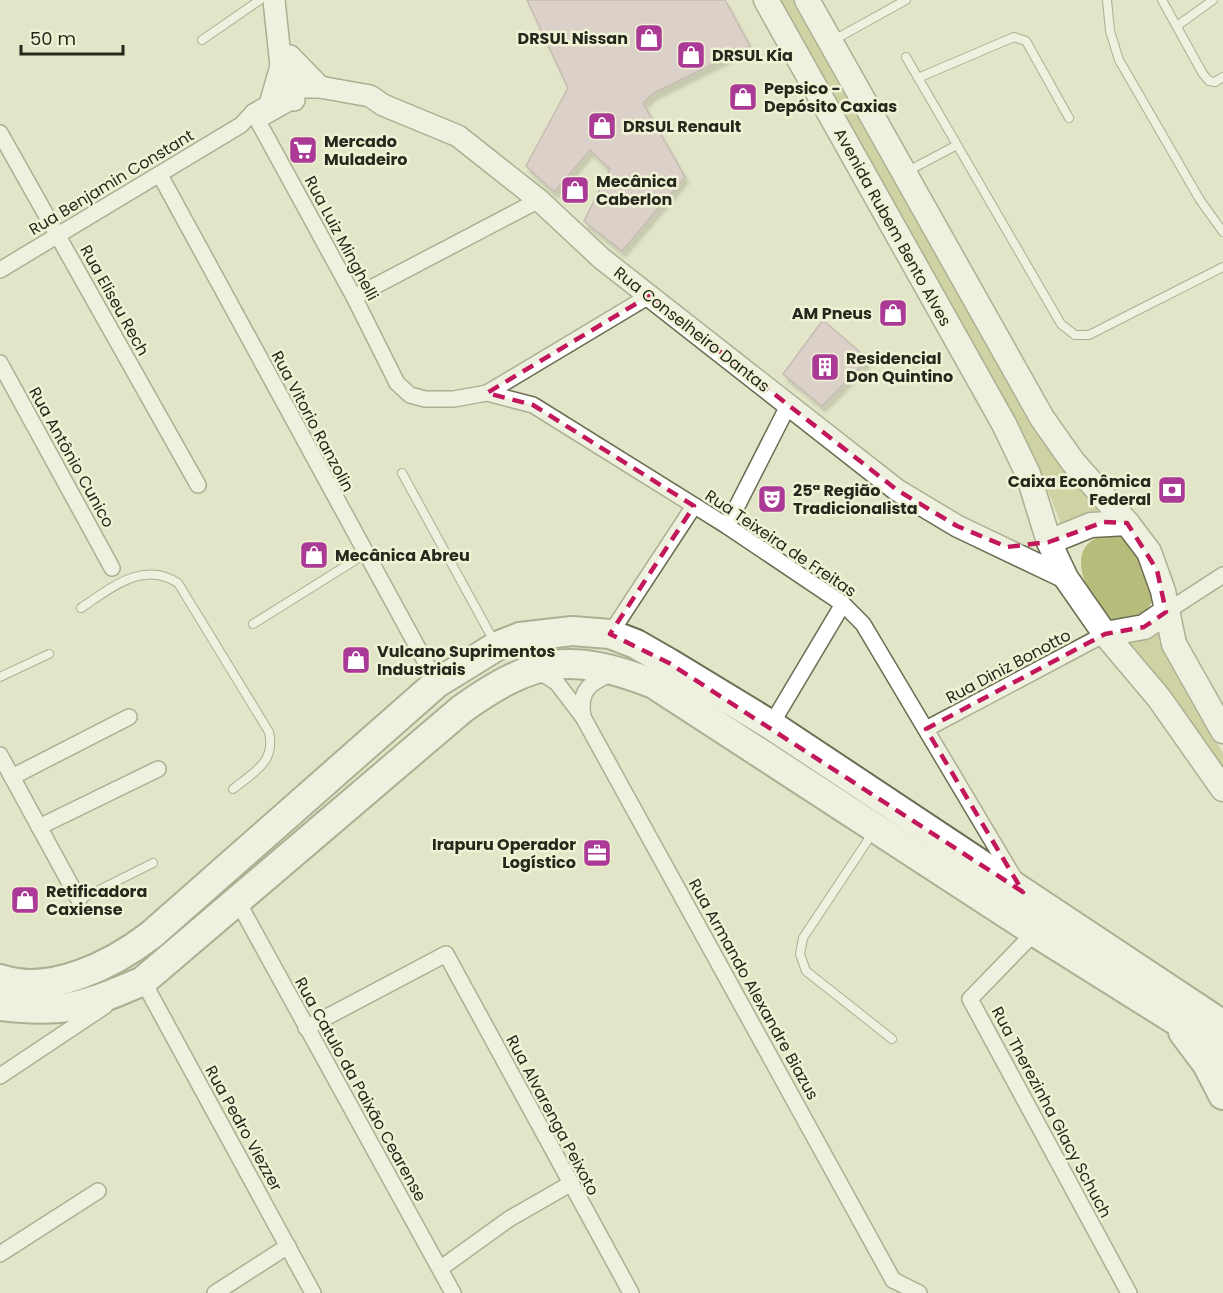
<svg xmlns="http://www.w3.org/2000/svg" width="1223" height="1293" font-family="Poppins,sans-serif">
<defs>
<filter id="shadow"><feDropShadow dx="3.5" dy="6" stdDeviation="1.5" flood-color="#0004"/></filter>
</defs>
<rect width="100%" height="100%" fill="#e2e5c7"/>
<g fill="#b8bc7a">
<path d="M 778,0 L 799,0 L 1103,507 L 1081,518 L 1064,532 L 1039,468 L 1012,413 Z"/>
<path d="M 1111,534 L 1126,537 L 1134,545 L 1155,594 C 1150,608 1145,614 1131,618 C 1125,619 1118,622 1113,620 C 1103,618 1100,608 1095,600 C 1077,574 1071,539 1111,534 Z"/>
<path d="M 1156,629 L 1223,754 L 1223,768 L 1125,644 L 1145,638 Z"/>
</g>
<g fill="#d4b9cc" stroke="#a1889a" stroke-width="1.5" filter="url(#shadow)">
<path d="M 527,0 L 725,0 L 750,46 L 654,93 L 643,103 L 685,177 L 622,251 L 584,221 L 610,169 L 590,150 L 554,192 L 526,166 L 568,88 Z"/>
<path d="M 823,320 L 868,359 L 822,406 L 783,374 Z"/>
</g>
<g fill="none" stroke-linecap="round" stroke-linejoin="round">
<g stroke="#6b6d52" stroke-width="10">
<g id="lane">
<path d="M 1107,0 L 1110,31 L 1119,60 L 1200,200 L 1223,232"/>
<path d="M 1162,0 L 1203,74 L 1209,81 L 1215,82 L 1223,77"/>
<path d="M 1177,26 L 1213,0"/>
<path d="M 202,40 L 260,0"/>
<path d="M 832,41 L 906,0"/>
<path d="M 906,57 L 1061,324 L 1075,335 L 1089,335 L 1223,267"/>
<path d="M 918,78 L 1014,37 L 1026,41 L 1069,118"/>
<path d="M 908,171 L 957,145"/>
<path d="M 402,473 L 495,643"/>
<path d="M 81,608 C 111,588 143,560 178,583 L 269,732 C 276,762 254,772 233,789"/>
<path d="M 253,624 L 365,554"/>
<path d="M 0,677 L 49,654"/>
<path d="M 872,834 L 803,938 L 800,954 L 806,971 L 892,1039"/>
<path d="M 79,900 L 153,863"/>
</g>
</g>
<g stroke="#6b6d52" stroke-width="18">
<g id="street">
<path d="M 253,112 L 354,297 L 397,383 L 410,395 L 425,399 L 454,399 L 487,393 L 533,405 L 727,526 L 843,604 L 863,624 L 1016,881"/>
<path d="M 261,119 L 293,101"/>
<path d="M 0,133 L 198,485"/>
<path d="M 160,175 L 437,683"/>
<path d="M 0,270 L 241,125 L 253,112 L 280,96"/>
<path d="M 354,297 L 539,200"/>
<path d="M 0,363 L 112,568"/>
<path d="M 487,393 L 649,296"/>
<path d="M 727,526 L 789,404"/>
<path d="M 1166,612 L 1223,575"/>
<path d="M 610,634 L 694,506"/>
<path d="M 535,669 L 557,683 L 583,717 L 893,1280"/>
<path d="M 583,717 C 578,689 591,682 615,672"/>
<path d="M 771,725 L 843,604"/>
<path d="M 926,729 L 1105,634"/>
<path d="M 0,755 L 79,900"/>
<path d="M 12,777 L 129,717"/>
<path d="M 39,827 L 158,769"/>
<path d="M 238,902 L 453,1293"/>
<path d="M 1035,932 L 970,999 L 1129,1293"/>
<path d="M 140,983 L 143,981 L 313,1293"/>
<path d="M 306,1028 L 446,954 L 631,1293"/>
<path d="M 0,1076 L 105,1006"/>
<path d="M 0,1254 L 98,1191"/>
<path d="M 441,1268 L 509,1219 L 570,1184"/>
<path d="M 893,1280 L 919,1293"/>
<path d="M 215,1293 L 288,1246"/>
</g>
</g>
<g stroke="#6b6d52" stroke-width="24">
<g id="secondary">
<path d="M 274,0 L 281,66 L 294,100"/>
<path d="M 290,56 L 320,87"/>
<path d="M 289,91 L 298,87 L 320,87 L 370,96 L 383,105 L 458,136 L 539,200 L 601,258 L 897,490 L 957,526 L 1066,578"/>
<path d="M 271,101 L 281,66"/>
</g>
</g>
<g stroke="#6b6d52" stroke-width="27">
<g id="primary">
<path d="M 766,0 L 1004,424 L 1028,474 L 1049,542 L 1066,578 L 1105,634 L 1159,698 L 1223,789"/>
<path d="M 807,0 L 1042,418 L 1073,462 L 1127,523 L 1149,552 L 1163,591 L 1174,644 L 1223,731"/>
<path d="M 1049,542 L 1091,525 L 1127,523"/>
<path d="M 1105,634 L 1144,627 L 1166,612"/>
</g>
</g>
<g stroke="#6b6d52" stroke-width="32">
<g id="highway">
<path d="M 0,979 C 50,996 112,965 151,935 L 437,683 L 497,646 L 520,637 L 572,631 L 610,634 L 636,644 L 669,663 L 771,725 L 1223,1025"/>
<path d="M 0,1006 C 64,1014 85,1006 143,981 L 462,709 C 535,657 571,652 654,684 L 1035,932 L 1223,1050"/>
<path d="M 1183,1032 L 1207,1064 L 1223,1095"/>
</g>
</g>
<use href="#lane" stroke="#fff" stroke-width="8"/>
<use href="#street" stroke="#fff" stroke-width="15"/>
<use href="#secondary" stroke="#fff" stroke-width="21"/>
<use href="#primary" stroke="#fff" stroke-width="24"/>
<use href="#highway" stroke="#fff" stroke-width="28"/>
</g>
<path d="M0 0H1223V1293H0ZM 649,296 L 897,490 L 957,526 L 1007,547 L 1049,542 L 1104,522 L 1127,523 L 1157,570 L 1166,612 L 1144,627 L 1105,634 L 926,729 L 1023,892 L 669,663 L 610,634 L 694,506 L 533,405 L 487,393 Z" fill="#e2e5c7" fill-opacity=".55" fill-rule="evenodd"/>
<path fill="none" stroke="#c2185b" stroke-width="4.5" stroke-dasharray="12 8" stroke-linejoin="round" d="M 649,296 L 897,490 L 957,526 L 1007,547 L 1049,542 L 1104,522 L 1127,523 L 1157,570 L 1166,612 L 1144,627 L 1105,634 L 926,729 L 1023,892 L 669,663 L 610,634 L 694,506 L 533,405 L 487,393 Z"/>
<defs>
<g id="shop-square" transform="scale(1.5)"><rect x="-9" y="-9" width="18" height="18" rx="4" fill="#ab3a96" stroke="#eff2d4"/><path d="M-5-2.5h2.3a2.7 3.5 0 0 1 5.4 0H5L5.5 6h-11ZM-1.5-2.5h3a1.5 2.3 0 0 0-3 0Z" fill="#fff"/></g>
<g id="supermarket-square" transform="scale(1.5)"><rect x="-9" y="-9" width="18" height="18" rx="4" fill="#ab3a96" stroke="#eff2d4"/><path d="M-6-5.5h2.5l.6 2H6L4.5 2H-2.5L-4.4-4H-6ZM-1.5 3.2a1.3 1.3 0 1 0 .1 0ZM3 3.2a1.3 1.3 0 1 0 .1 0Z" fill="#fff"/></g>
<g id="building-square" transform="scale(1.5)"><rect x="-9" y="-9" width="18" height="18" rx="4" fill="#ab3a96" stroke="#eff2d4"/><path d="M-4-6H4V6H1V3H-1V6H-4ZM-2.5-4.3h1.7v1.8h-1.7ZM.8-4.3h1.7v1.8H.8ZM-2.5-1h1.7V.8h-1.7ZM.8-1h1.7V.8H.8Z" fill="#fff"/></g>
<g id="bank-square" transform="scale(1.5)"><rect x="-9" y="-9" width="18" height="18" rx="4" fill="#ab3a96" stroke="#eff2d4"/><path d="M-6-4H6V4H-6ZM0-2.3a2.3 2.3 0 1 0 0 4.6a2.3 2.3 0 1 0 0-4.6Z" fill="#fff"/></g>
<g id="theatre-square" transform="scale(1.5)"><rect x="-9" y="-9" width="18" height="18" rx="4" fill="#ab3a96" stroke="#eff2d4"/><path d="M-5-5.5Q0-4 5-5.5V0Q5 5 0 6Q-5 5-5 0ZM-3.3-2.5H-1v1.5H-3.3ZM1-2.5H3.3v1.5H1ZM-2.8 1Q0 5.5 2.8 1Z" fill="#fff"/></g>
<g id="office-square" transform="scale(1.5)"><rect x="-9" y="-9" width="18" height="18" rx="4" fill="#ab3a96" stroke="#eff2d4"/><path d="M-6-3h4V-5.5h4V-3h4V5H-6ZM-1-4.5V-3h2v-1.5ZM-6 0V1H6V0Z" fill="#fff"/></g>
</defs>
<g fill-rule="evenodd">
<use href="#shop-square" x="649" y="38"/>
<use href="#shop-square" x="691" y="55"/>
<use href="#shop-square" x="743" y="97"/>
<use href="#shop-square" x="602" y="126"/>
<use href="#supermarket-square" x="303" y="150"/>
<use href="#shop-square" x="575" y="190"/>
<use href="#shop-square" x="893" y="313"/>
<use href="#building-square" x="825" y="367"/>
<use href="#bank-square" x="1172" y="490"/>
<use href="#theatre-square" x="772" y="499"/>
<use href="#shop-square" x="314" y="555"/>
<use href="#shop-square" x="356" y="660"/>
<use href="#office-square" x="597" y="853"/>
<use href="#shop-square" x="25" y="900"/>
</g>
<g text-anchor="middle" stroke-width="5" stroke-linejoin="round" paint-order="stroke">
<g font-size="16" font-weight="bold" fill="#27281d" stroke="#eff2d4" text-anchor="start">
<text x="628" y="44" text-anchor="end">DRSUL Nissan</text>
<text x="712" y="61">DRSUL Kia</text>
<text x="764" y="94">Pepsico -<tspan x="764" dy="18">Depósito Caxias</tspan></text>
<text x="623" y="132">DRSUL Renault</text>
<text x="324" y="147">Mercado<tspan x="324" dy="18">Muladeiro</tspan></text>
<text x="596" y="187">Mecânica<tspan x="596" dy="18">Caberlon</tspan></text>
<text x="872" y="319" text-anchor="end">AM Pneus</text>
<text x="846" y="364">Residencial<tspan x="846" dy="18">Don Quintino</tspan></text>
<text x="1151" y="487" text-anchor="end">Caixa Econômica<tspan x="1151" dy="18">Federal</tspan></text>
<text x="793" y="496">25ª Região<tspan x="793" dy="18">Tradicionalista</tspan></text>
<text x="335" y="561">Mecânica Abreu</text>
<text x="377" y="657">Vulcano Suprimentos<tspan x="377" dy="18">Industriais</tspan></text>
<text x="576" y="850" text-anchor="end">Irapuru Operador<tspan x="576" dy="18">Logístico</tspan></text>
<text x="46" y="897">Retificadora<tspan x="46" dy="18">Caxiense</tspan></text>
</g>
<g font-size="16" fill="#27281d" stroke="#eff2d4">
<text transform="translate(111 182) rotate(-31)" y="6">Rua Benjamin Constant</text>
<text transform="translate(893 227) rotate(61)" y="6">Avenida Rubem Bento Alves</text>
<text transform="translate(342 238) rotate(62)" y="6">Rua Luiz Minghelli</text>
<text transform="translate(115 300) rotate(61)" y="6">Rua Eliseu Rech</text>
<text transform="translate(692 329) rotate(38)" y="6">Rua Conselheiro Dantas</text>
<text transform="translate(313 421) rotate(62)" y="6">Rua Vitorio Ranzolin</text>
<text transform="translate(72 457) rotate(61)" y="6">Rua Antônio Cunico</text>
<text transform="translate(781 543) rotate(34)" y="6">Rua Teixeira de Freitas</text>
<text transform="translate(1008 666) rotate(-28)" y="6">Rua Diniz Bonotto</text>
<text transform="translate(754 989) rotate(61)" y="6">Rua Armando Alexandre Biazus</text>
<text transform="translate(361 1089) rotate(61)" y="6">Rua Catulo da Paixão Cearense</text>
<text transform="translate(1052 1112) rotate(62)" y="6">Rua Therezinha Glacy Schuch</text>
<text transform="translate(553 1115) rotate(62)" y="6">Rua Alvarenga Peixoto</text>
<text transform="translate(244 1128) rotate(61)" y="6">Rua Pedro Viezzer</text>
</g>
</g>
<path d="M21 45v9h102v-9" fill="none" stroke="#27281d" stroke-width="3"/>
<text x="30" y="45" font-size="18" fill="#27281d" stroke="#eff2d4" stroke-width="4.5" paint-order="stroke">50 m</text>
</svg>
